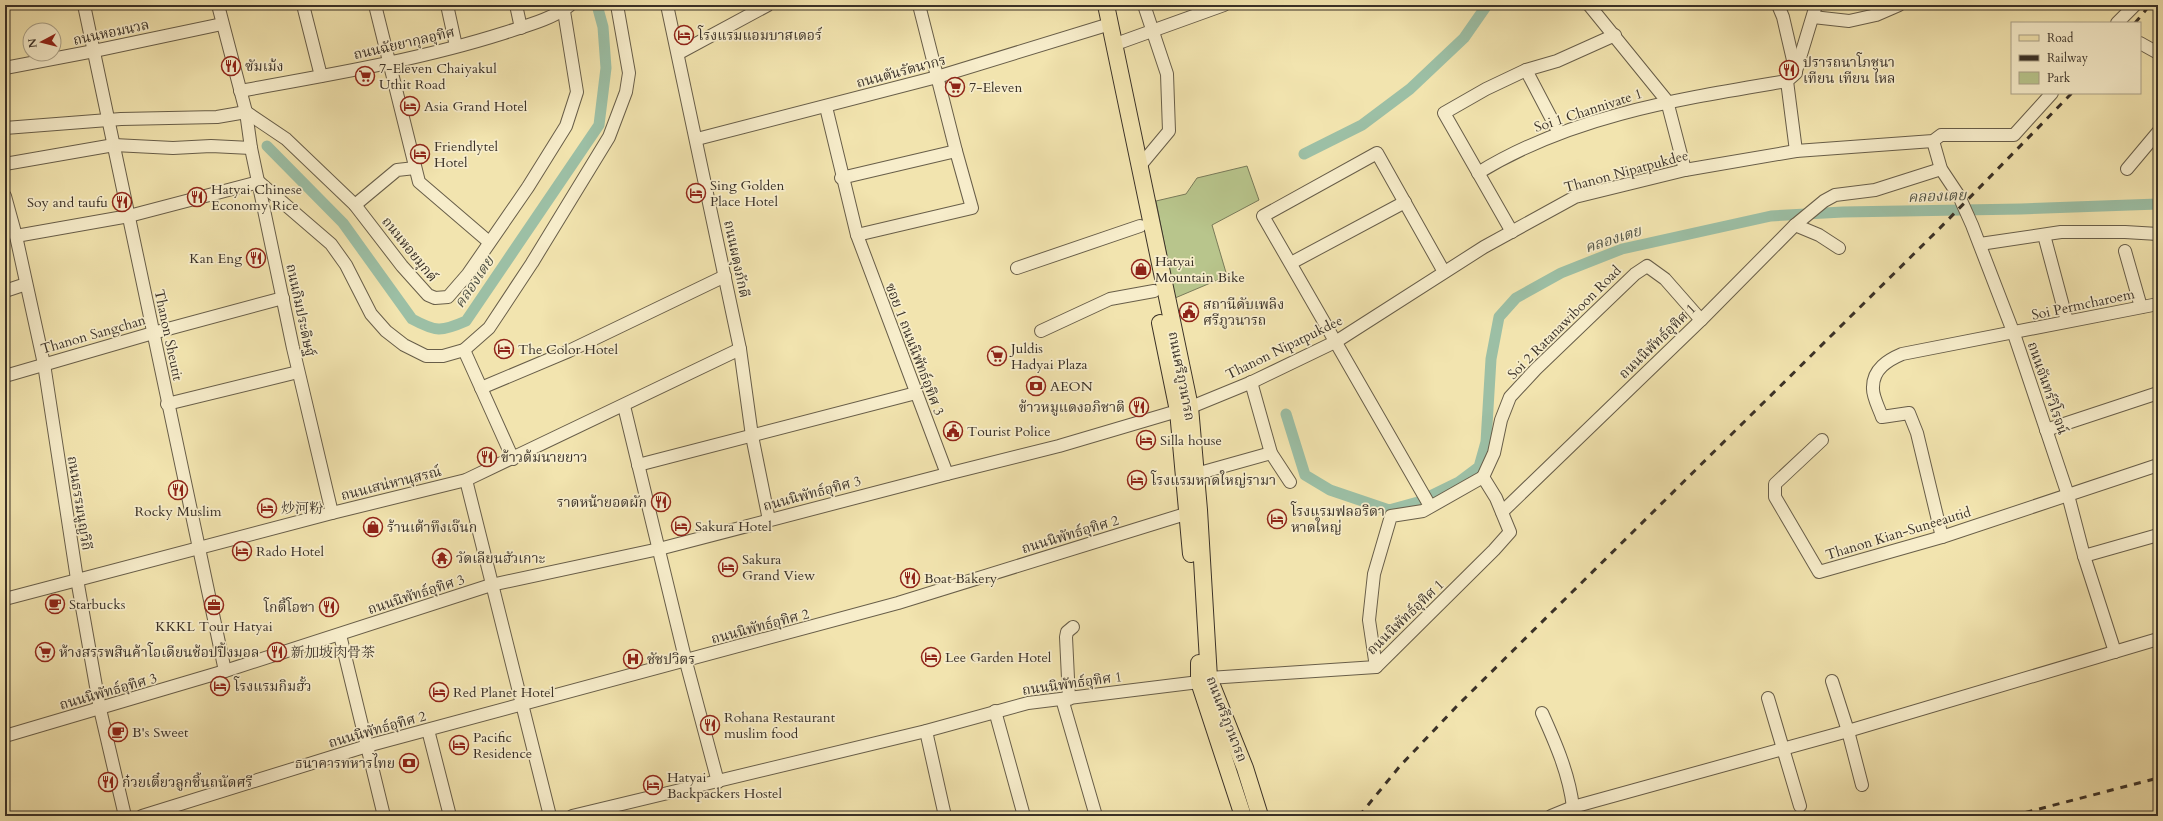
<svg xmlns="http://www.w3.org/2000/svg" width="2163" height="821" font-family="Cardo,'Noto Serif SC','Noto Serif Thai',serif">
<rect width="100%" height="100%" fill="#f2e4af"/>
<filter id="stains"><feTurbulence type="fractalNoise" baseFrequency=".005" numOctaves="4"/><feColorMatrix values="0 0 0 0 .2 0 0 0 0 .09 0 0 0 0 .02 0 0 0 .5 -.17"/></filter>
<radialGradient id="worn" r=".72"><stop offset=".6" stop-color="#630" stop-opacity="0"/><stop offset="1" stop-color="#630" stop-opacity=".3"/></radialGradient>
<path fill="#b8c58c" stroke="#797b5a" d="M 1247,166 L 1259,200 L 1212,225 L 1227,276 L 1175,298 L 1156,201 L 1186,194 L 1197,178 Z"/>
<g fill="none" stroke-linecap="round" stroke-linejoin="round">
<g stroke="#9cbfa5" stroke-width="11">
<path d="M 267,146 L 343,223 L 412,319 C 436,332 441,332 466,321 L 599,125 L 606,68 L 603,27 L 597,5"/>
<path d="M 1304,154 L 1362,125 L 1410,89 L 1464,38 L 1487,5"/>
<path d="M 1286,414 L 1305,475 L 1330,490 L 1389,510 L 1418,502 L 1459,482 L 1479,467 L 1486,442 L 1491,359 L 1499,317 L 1516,298 L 1561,273 L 1622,249 L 1771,216 L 1843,212 L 2021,209 L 2158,204"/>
</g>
<g stroke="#685e49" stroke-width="14">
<g id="minor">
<path d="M 84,5 L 225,671"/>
<path d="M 218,5 L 246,112 L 251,148 L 293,348 L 332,513"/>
<path d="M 303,5 L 321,76"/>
<path d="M 375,5 L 419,182 L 489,242"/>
<path d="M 447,5 L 456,46"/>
<path d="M 516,5 L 521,28"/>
<path d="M 667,5 L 740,349 L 752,436 L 769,520"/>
<path d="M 1589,5 L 1667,101 L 1685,170"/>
<path d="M 1778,5 L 1783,17 L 1796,73 L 1787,81 L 1796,151"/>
<path d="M 1813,17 L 1849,21 L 1876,15 L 1899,5"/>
<path d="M 2117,23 L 2135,5"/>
<path d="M 2140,43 L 2158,53"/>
<path d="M 1113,45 L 1224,5"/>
<path d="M 679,53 L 768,5"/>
<path d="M 5,68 L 94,51 L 222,24"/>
<path d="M 1526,70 L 1559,133"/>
<path d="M 1796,71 L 1816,5"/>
<path d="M 240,91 C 328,75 419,60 504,33 C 525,26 552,19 569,6"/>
<path d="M 826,107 L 857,235 L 947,474"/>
<path d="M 246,112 L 286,139 L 355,205 L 402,266 L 428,295 L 435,298 L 448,297 L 468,274 L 528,187 L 566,126 L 577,92 L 563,5"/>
<path d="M 5,128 L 121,119 L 217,117 L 246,112"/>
<path d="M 697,139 L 937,77 L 1110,24"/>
<path d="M 1933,141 L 1941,169 L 1959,196 L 1972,225 L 2014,334 L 2068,495 L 2084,556 L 2115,652"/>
<path d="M 5,164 L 114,145 L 173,148 L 211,146 L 251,148"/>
<path d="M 1139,167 L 1169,131 L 1167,74 L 1144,5"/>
<path d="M 2127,169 L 2158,132"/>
<path d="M 1478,173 C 1572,115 1680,99 1787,81"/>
<path d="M 841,178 L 956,151"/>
<path d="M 5,196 L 16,236 L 44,364 L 77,579 L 100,709 L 125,816"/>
<path d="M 355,205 L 397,170 L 415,168"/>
<path d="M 1795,225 L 1819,235 L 1839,248"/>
<path d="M 1512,232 L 1444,113 L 1486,89 L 1526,70 L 1557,61 L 1615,35"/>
<path d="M 857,235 L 972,208 L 956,151 L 919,5"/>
<path d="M 2044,235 L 2067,321"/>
<path d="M 16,236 L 129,216 L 259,182 L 331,244 L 346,265 L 371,314 L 386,331 L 404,345 L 426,356 L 443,356 L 464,350 L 489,328 L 532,263 L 609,137 L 626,92 L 629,73 L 617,5"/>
<path d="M 1980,244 L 2061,232 L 2125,232 L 2158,234"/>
<path d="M 2125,251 L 2141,307"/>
<path d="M 1291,263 L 1405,202"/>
<path d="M 1017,268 L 1140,226"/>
<path d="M 5,291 L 26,284"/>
<path d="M 1041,331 L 1110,299 L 1154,291"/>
<path d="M 464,350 L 513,459"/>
<path d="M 5,376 L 153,333 L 283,298"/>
<path d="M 1251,382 L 1271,453 L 1290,482"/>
<path d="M 481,388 L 569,351 L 725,276"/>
<path d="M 167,404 L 298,372"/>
<path d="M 624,406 L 686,662 L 718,782"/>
<path d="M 2046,430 L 2158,393"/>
<path d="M 1822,440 L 1775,484 L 1775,497 L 1819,572 L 1942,537 L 2158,465"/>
<path d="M 638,465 L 916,393"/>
<path d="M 1196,474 L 1271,453"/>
<path d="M 1483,477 L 1494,453 L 1501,420 L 1510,397 L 1536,369 L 1635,274 L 1647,266 L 1665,279 L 1701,320"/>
<path d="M 466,480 L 550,816"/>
<path d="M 1430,506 L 1263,216 L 1377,153 L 1444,272"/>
<path d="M 1502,512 L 1701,320 L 1795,225 L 1824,201 L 1835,195 L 1875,190 L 1941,169"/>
<path d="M 1942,537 L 1917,433 L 1909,413 L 1882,417 C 1879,408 1872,396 1873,387 C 1873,369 1888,360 1902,354 C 1988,338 2073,320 2158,304"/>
<path d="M 2084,556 L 2158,535"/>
<path d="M 5,599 L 332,513 L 466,480 L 740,349"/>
<path d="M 340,635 L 384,816"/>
<path d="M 1376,667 L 1369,620 L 1374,574 L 1391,516 L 1423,511 L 1483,477"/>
<path d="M 1832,681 L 1848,731 L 1862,785"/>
<path d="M 1768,698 L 1800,806"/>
<path d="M 1062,699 L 1096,816"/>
<path d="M 1069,699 L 1066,637 L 1067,632 L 1073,627"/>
<path d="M 995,711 L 1024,816"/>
<path d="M 1542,713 C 1556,744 1569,774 1573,807"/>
<path d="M 428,730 L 450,816"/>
<path d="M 926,731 L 945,816"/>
<path d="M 5,736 L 225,671 L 491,585 L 659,549 L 947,474 L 1059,446 L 1191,407 L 1252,382 L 1337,341 L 1484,247 L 1575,197 L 1685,170 L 1796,151 L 1933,141 L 1941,135 L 2014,135 L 2052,93"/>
<path d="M 142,816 L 367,746 L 898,603 L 1195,511"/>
<path d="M 572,816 L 926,731 L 1028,703 L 1199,682 L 1209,678 L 1376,667 L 1494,550 L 1510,532 L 1496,498 L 1483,477"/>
<path d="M 1551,816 L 1573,807 L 1848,731 L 2158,639"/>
</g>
</g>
<g stroke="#3a3127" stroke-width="18">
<g id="major">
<path d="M 1106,5 L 1190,407 L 1199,510 L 1209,678 L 1245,768 L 1260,816"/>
<path d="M 1160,323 L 1178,411 L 1191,554"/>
<path d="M 1199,663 L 1199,682 L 1243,816"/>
</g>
</g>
<use href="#minor" stroke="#f7edcb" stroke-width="12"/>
<use href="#major" stroke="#f2e4af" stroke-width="16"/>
<g stroke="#3a3127" stroke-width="3" stroke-dasharray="7 7" stroke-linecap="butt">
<path d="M 2135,23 L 2150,5"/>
<path d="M 1359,816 L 1400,766 L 1458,705 L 1939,229 L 2072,93"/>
<path d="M 2012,816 L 2158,778"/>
</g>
</g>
<defs>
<g id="hotel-ring" transform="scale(1)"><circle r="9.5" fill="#f7edcb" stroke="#8f2418" stroke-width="1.5"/><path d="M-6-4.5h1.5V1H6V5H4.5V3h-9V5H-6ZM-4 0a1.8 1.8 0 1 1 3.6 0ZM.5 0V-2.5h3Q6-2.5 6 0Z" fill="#8f2418"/></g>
<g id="restaurant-ring" transform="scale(1)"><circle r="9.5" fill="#f7edcb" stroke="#8f2418" stroke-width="1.5"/><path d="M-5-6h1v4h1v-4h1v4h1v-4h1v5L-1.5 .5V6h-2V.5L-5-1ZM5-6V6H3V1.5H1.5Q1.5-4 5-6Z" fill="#8f2418"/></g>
<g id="supermarket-ring" transform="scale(1)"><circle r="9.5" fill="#f7edcb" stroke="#8f2418" stroke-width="1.5"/><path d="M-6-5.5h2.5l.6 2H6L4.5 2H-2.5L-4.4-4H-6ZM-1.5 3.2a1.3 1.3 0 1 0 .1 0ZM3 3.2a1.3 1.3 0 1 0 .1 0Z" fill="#8f2418"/></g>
<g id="shop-ring" transform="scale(1)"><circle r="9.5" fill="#f7edcb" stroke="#8f2418" stroke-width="1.5"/><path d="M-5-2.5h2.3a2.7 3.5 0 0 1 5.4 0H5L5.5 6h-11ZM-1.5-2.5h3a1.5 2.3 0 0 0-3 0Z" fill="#8f2418"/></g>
<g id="civic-ring" transform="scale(1)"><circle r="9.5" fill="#f7edcb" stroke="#8f2418" stroke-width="1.5"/><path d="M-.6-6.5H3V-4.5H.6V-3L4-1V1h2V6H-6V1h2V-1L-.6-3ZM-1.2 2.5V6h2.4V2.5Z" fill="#8f2418"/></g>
<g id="bank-ring" transform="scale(1)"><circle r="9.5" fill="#f7edcb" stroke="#8f2418" stroke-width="1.5"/><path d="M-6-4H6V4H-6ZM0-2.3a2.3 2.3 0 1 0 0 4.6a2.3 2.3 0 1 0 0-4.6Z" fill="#8f2418"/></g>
<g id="temple-ring" transform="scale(1)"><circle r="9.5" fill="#f7edcb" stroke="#8f2418" stroke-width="1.5"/><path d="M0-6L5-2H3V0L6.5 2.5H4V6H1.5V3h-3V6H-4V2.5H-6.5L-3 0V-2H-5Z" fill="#8f2418"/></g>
<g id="cafe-ring" transform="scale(1)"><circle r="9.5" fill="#f7edcb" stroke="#8f2418" stroke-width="1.5"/><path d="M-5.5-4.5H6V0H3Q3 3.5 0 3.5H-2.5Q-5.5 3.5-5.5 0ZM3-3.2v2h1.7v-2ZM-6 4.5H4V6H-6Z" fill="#8f2418"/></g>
<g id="office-ring" transform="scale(1)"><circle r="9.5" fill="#f7edcb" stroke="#8f2418" stroke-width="1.5"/><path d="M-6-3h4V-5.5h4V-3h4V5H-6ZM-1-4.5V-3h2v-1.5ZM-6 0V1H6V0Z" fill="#8f2418"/></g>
<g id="hospital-ring" transform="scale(1)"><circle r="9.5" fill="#f7edcb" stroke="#8f2418" stroke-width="1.5"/><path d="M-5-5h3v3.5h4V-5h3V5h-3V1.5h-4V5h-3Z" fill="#8f2418"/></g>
</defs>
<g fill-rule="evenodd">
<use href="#hotel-ring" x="684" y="35"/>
<use href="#restaurant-ring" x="231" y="66"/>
<use href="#restaurant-ring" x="1789" y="70"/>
<use href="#supermarket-ring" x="365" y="76"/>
<use href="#supermarket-ring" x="955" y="87"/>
<use href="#hotel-ring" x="410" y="106"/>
<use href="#hotel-ring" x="420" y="154"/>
<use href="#hotel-ring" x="696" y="193"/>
<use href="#restaurant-ring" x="197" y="197"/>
<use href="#restaurant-ring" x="122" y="202"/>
<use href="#restaurant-ring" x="256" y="258"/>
<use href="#shop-ring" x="1141" y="269"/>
<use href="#civic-ring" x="1189" y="312"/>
<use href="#hotel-ring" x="504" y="349"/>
<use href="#supermarket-ring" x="997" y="356"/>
<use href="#bank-ring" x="1036" y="386"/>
<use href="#restaurant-ring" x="1139" y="407"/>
<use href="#civic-ring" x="953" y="431"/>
<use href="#hotel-ring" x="1146" y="440"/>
<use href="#restaurant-ring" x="487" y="457"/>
<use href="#hotel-ring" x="1137" y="480"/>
<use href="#restaurant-ring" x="178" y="490"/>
<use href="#restaurant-ring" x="661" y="502"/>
<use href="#hotel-ring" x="267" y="508"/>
<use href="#hotel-ring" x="1277" y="519"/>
<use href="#hotel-ring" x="681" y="526"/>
<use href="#shop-ring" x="373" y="527"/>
<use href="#hotel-ring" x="242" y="551"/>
<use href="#temple-ring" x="442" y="558"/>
<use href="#hotel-ring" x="728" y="567"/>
<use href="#restaurant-ring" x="910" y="578"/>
<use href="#cafe-ring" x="55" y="604"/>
<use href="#office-ring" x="214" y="605"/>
<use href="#restaurant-ring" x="329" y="607"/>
<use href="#supermarket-ring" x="45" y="652"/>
<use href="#restaurant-ring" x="277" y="652"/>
<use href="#hotel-ring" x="931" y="657"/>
<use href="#hospital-ring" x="633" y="659"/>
<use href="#hotel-ring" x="220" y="686"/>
<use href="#hotel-ring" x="439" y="692"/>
<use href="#restaurant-ring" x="710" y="725"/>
<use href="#cafe-ring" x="118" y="732"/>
<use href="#hotel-ring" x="459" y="745"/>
<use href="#bank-ring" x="409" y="763"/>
<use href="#restaurant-ring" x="108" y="782"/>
<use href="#hotel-ring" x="653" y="785"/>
</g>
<g text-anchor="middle" stroke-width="3.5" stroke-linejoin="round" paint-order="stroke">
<g font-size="14" fill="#3a3127" stroke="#f7edcb">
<text transform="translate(111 32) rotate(-12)" y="5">ถนนหอมนวล</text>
<text transform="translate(404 43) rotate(-13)" y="5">ถนนฉัยยากุลอุทิศ</text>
<text transform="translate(901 71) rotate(-15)" y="5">ถนนตันรัตนากร</text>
<text transform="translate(1588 110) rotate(-18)" y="5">Soi 1 Channivate 1</text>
<text transform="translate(1626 171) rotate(-15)" y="5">Thanon Nipatpukdee</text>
<text transform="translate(410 249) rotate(51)" y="5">ถนนหอยมุกต์</text>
<text transform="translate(737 259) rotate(78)" y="5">ถนนผดุงภักดี</text>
<text transform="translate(2083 304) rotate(-12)" y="5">Soi Permcharoem</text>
<text transform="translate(301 310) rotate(78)" y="5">ถนนกิมประดิษฐ์</text>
<text transform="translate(1564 322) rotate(-45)" y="5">Soi 2 Ratanawiboon Road</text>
<text transform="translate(93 334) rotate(-16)" y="5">Thanon Sangchan</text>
<text transform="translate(169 335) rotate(78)" y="5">Thanon Sheutit</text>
<text transform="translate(1657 341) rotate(-44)" y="5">ถนนนิพัทธ์อุทิศ 1</text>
<text transform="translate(1284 347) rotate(-26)" y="5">Thanon Nipatpukdee</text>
<text transform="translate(915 349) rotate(69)" y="5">ซอย 1 ถนนนิพัทธ์อุทิศ 3</text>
<text transform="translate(1182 376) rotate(79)" y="5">ถนนศรีภูวนารถ</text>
<text transform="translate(2048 388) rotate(71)" y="5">ถนนจันทร์วิโรจน์</text>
<text transform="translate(391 483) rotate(-14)" y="5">ถนนเสน่หานุสรณ์</text>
<text transform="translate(812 493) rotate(-15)" y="5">ถนนนิพัทธ์อุทิศ 3</text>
<text transform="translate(80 503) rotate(81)" y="5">ถนนธรรมนูญวิถี</text>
<text transform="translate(1898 533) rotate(-17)" y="5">Thanon Kian-Suneeautid</text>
<text transform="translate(1070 534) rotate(-17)" y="5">ถนนนิพัทธ์อุทิศ 2</text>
<text transform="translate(416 594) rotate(-18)" y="5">ถนนนิพัทธ์อุทิศ 3</text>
<text transform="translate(1405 617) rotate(-44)" y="5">ถนนนิพัทธ์อุทิศ 1</text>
<text transform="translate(760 626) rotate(-15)" y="5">ถนนนิพัทธ์อุทิศ 2</text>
<text transform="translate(1072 683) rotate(-8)" y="5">ถนนนิพัทธ์อุทิศ 1</text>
<text transform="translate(108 691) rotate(-16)" y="5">ถนนนิพัทธ์อุทิศ 3</text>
<text transform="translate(1227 719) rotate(69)" y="5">ถนนศรีภูวนารถ</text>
<text transform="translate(377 729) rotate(-16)" y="5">ถนนนิพัทธ์อุทิศ 2</text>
</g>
<g font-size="14" fill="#3a3127" stroke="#f7edcb" text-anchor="start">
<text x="698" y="40">โรงแรมแอมบาสเดอร์</text>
<text x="1803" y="67">ปรารถนาโภชนา<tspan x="1803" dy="16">เทียน เทียน ไหล</tspan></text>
<text x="245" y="71">ซัมเม้ง</text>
<text x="379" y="73">7-Eleven Chaiyakul<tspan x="379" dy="16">Uthit Road</tspan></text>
<text x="969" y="92">7-Eleven</text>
<text x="424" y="111">Asia Grand Hotel</text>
<text x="434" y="151">Friendlytel<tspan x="434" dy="16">Hotel</tspan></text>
<text x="710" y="190">Sing Golden<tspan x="710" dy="16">Place Hotel</tspan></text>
<text x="211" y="194">Hatyai Chinese<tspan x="211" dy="16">Economy Rice</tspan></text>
<text x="108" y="207" text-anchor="end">Soy and taufu</text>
<text x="242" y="263" text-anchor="end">Kan Eng</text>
<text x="1155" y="266">Hatyai<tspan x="1155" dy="16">Mountain Bike</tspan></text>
<text x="1203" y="309">สถานีดับเพลิง<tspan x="1203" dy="16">ศรีภูวนารถ</tspan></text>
<text x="1011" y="353">Juldis<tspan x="1011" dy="16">Hadyai Plaza</tspan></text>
<text x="518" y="354">The Color Hotel</text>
<text x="1050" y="391">AEON</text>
<text x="1125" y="412" text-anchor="end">ข้าวหมูแดงอภิชาติ</text>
<text x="967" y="436">Tourist Police</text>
<text x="1160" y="445">Silla house</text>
<text x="501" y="462">ข้าวต้มนายยาว</text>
<text x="1151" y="485">โรงแรมหาดใหญ่รามา</text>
<text x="647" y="507" text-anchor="end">ราดหน้ายอดผัก</text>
<text x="281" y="513">炒河粉</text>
<text x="178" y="516" text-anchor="middle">Rocky Muslim</text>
<text x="1291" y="516">โรงแรมฟลอริดา<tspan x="1291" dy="16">หาดใหญ่</tspan></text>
<text x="695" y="531">Sakura Hotel</text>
<text x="387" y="532">ร้านเต้าทึงเจ๊นก</text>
<text x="256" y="556">Rado Hotel</text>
<text x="456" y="563">วัดเลียนฮัวเกาะ</text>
<text x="742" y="564">Sakura<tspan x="742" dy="16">Grand View</tspan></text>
<text x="924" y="583">Boat Bakery</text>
<text x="69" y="609">Starbucks</text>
<text x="315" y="612" text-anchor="end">โกตี้โอชา</text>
<text x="214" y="631" text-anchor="middle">KKKL Tour Hatyai</text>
<text x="59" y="657">ห้างสรรพสินค้าโอเดียนช้อปปิ้งมอล</text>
<text x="291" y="657">新加坡肉骨茶</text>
<text x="945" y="662">Lee Garden Hotel</text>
<text x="647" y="664">ชัชปวิตร</text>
<text x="234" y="691">โรงแรมกิมฮั้ว</text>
<text x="453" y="697">Red Planet Hotel</text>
<text x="724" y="722">Rohana Restaurant<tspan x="724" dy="16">muslim food</tspan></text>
<text x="132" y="737">B's Sweet</text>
<text x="473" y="742">Pacific<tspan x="473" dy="16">Residence</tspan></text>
<text x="395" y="768" text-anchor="end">ธนาคารทหารไทย</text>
<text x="667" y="782">Hatyai<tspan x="667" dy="16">Backpackers Hostel</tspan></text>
<text x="122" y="787">ก๋วยเตี๋ยวลูกชิ้นถนัดศรี</text>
</g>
<g font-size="15" font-style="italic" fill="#525446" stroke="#f7edcb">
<text transform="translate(1937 196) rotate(-2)" y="5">คลองเตย</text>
<text transform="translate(1613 239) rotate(-18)" y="5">คลองเตย</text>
<text transform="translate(474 282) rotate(-56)" y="5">คลองเตย</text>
</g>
</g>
<rect width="2163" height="821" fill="none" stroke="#f2e4af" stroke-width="20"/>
<rect x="6" y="6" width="2151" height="809" fill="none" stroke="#3a3127" stroke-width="2"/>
<rect x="10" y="10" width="2143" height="801" fill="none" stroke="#3a3127"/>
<rect x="2011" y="22" width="130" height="72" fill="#f7edcb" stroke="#aba289"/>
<rect x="2019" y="35" width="20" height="6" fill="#f2e4af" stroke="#aba289"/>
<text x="2047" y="42" font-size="12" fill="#3a3127">Road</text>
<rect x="2019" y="55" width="20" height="6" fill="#3a3127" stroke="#aba289"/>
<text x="2047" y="62" font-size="12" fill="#3a3127">Railway</text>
<rect x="2019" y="72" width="20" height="12" fill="#b8c58c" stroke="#aba289"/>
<text x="2047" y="82" font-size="12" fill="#3a3127">Park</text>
<g transform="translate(42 42) rotate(263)"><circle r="19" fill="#f7edcb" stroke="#aba289"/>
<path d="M0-3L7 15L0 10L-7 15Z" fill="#8f2418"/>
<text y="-6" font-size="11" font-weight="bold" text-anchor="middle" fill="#3a3127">N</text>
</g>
<rect width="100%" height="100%" filter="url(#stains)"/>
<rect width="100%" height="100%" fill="url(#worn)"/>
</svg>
